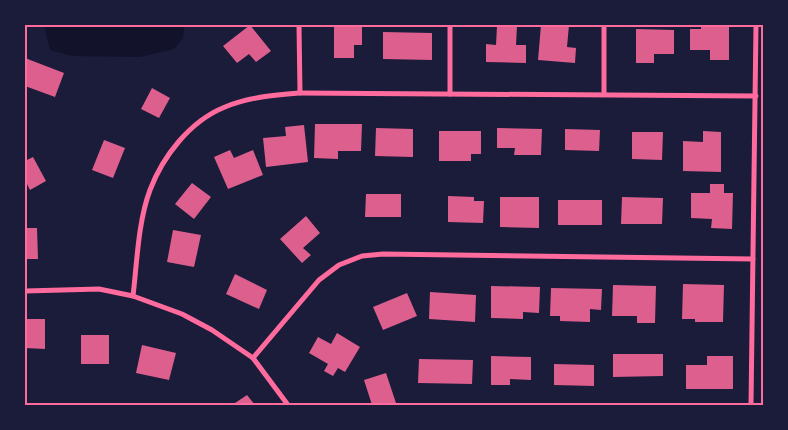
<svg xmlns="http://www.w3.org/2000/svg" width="788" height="430" font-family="'Archivo Narrow',sans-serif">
<rect width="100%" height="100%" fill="#1b1b3a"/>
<path fill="#12122b" d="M 44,25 L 184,25 L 183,38 L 174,49 L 140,57 L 72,56 L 50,50 Z"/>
<g fill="#dd5f8e">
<path d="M 250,25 L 271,51 L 256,62 L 249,54 L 237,63 L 223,46 Z"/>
<path d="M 334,25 L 362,25 L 362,45 L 354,45 L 354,58 L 334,58 Z"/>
<path d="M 541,25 L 569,25 L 567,47 L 576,48 L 575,63 L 538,60 Z"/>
<path d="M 701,25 L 729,25 L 729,60 L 710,60 L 710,50 L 690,50 L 690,29 L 701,29 Z"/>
<path d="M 497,26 L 517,26 L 516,45 L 526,45 L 526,63 L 486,62 L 486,44 L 496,45 Z"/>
<path d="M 636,29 L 674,30 L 674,54 L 654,54 L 654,63 L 636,63 Z"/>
<path d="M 383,32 L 432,33 L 432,60 L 383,59 Z"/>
<path d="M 25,58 L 64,73 L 55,97 L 25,86 Z"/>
<path d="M 152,88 L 170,98 L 159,118 L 141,109 Z"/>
<path d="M 315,124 L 362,124 L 361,151 L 338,151 L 338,159 L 314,158 Z"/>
<path d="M 304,125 L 308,162 L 266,167 L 263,138 L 286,136 L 285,127 Z"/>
<path d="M 376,128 L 413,129 L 413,157 L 375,156 Z"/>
<path d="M 497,128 L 542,129 L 541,155 L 514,155 L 515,148 L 497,148 Z"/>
<path d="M 565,129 L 600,130 L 599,151 L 565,150 Z"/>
<path d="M 439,131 L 481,131 L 481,154 L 471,154 L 471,161 L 439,161 Z"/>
<path d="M 703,131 L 721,132 L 721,172 L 683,171 L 683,141 L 703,142 Z"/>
<path d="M 632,132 L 663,132 L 662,160 L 632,159 Z"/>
<path d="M 104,140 L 125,148 L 113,178 L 92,170 Z"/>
<path d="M 230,150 L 234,158 L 253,150 L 263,175 L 228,189 L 214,157 Z"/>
<path d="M 33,157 L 46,181 L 30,190 L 25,180 L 25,161 Z"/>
<path d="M 192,183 L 211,197 L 194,219 L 175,204 Z"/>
<path d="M 710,184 L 724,184 L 724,193 L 733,193 L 732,229 L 711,228 L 712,219 L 691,218 L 691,193 L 710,193 Z"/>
<path d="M 366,194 L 401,194 L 401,217 L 365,217 Z"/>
<path d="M 448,196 L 474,197 L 474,201 L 484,201 L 483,223 L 448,222 Z"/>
<path d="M 500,197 L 539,197 L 539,228 L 500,227 Z"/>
<path d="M 622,197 L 663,198 L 662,224 L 621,224 Z"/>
<rect x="558" y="200" width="44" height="25"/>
<path d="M 306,216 L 320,233 L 303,248 L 311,255 L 302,263 L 280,239 Z"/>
<path d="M 25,228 L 37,228 L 38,259 L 25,259 Z"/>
<path d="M 173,230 L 201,235 L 194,267 L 167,262 Z"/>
<path d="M 235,274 L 267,290 L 259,309 L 226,294 Z"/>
<path d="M 683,284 L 724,285 L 723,322 L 695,322 L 695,319 L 682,319 Z"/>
<path d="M 613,285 L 656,286 L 655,323 L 637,323 L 637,316 L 612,316 Z"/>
<path d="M 491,286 L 540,287 L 539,313 L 523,312 L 523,319 L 491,318 Z"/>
<path d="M 551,288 L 602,289 L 601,310 L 590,309 L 590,322 L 560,321 L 560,316 L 550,316 Z"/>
<path d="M 430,292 L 476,295 L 475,322 L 429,319 Z"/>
<path d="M 407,293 L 417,316 L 383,330 L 373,307 Z"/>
<path d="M 25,319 L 45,319 L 45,349 L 25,348 Z"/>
<path d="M 337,333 L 360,347 L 345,372 L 338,368 L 333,376 L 324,371 L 328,364 L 309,353 L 318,337 L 331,344 Z"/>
<rect x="81" y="335" width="28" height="29"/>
<path d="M 142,345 L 176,353 L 169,380 L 136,373 Z"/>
<path d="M 613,354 L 663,354 L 663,376 L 613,377 Z"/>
<path d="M 491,356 L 531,357 L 531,380 L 510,379 L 510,385 L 491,385 Z"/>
<path d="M 707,356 L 733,356 L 733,389 L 686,389 L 686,365 L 707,365 Z"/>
<path d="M 419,359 L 473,360 L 472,384 L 418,383 Z"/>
<path d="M 554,364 L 594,365 L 594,386 L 554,385 Z"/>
<path d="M 386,373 L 396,403 L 388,405 L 372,405 L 364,380 Z"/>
<path d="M 247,395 L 255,405 L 232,405 Z"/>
</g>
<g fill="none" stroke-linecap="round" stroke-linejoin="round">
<g stroke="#ff6b9d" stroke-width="5">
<path d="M 299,25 L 300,93"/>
<path d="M 450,25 L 450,94"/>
<path d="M 604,25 L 604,94"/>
<path d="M 25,291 L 99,289 L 133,296 L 182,314 L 212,330 L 253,358 L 288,405"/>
<path d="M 133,296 C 137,263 138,222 150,190 C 163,156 190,121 225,107 C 249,97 275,95 300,93 L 756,96"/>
<path d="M 253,358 L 319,280 L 339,265 L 362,256 L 383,254 L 753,259"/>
<path d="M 751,405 L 756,25"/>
</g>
</g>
<rect width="788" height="430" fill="none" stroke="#1b1b3a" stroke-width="52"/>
<rect x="26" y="26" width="736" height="378" fill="none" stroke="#ff6b9d" stroke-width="2"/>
</svg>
